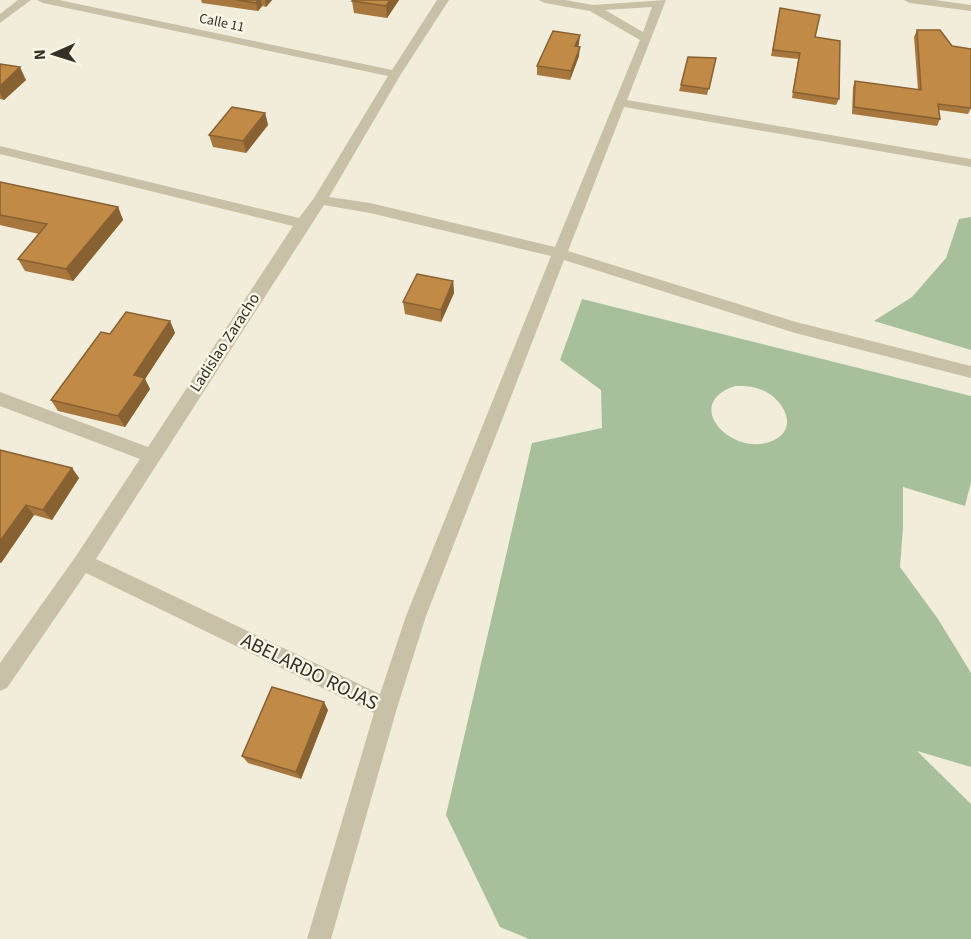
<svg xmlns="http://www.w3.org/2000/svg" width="971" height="939" font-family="'Source Sans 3',sans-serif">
<rect width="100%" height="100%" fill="#f1edda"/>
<g fill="#a8bf9b" fill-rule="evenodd">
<path d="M 971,217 L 971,350 L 874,321 L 912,297 L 946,258 L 959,219 Z"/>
<path d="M 582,299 L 971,396 L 971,482 L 965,506 L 903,487 L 903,527 L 900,567 L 938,619 L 971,673 L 971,767 L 917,751 L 971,804 L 971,939 L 529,939 L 500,927 L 446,815 L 532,443 L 602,428 L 601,390 L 560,360 ZM 735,386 C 745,386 753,386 762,390 C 783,398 801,429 772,441 C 733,458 680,404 735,386 Z"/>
</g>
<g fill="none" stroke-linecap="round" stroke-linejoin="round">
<g fill="#c8c0a7" fill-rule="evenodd">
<path d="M 18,0 L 31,0 L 0,23 L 0,14 Z"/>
<path d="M 37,0 L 59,0 L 392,70 L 437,0 L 449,0 L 401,74 L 329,197 L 370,203 L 555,247 L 640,40 L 590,11 L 545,3 L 539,0 L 565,0 L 593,5 L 666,0 L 627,100 L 971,159 L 971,167 L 624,107 L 568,251 L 796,322 L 971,366 L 971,378 L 795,333 L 564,260 L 426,616 L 397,708 L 331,939 L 307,939 L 374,713 L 86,573 L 7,688 L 0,691 L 0,663 L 76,556 L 140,459 L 0,406 L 0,392 L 148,447 L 293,226 L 0,154 L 0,146 L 299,218 L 314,198 L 388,76 L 43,3 ZM 652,7 L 643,32 L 605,10 ZM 324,205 L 370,213 L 551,256 L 406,616 L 380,694 L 96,559 Z"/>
<path d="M 904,0 L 935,0 L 971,5 L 971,11 L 910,3 Z"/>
</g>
</g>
<g fill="#a7773d">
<path d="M 201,0 L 272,0 L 266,7 L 262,6 L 258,11 L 202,3 Z"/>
<path d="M 399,0 L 387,18 L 354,13 L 352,1 Z"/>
<path d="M 780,8 L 815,37 L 839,99 L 836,105 L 792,98 L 798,59 L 771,56 Z"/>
<path d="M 917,30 L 971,108 L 968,114 L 939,110 L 940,119 L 937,126 L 852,114 L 853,87 L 855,81 L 918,90 L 914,37 Z"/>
<path d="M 579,44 L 578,46 L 579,56 L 570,80 L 537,75 L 537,66 Z"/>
<path d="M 716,58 L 707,95 L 679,91 L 681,85 Z"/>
<path d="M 0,64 L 26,80 L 4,100 L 0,99 Z"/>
<path d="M 265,113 L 268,125 L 246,153 L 213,147 L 209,135 Z"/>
<path d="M 0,182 L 118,207 L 123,220 L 73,281 L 25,271 L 18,259 L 39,234 L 0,225 Z"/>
<path d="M 453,281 L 454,293 L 441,322 L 405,314 L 403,302 Z"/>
<path d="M 170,321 L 175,333 L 145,379 L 150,389 L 125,427 L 58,411 L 51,400 Z"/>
<path d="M 0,450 L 72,468 L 79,478 L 52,520 L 34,515 L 1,563 L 0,563 Z"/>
<path d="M 328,710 L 301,779 L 248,763 L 242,756 Z"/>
</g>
<g fill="#886132">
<path d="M 258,0 L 261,0 L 262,6 L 258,11 L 256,3 Z"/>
<path d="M 265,0 L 272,0 L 266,7 Z"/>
<path d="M 390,0 L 399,0 L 387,18 L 386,6 Z"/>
<path d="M 580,35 L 579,44 L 574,55 L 575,46 Z"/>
<path d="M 580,47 L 579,56 L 570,80 L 571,71 Z"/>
<path d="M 20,67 L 26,80 L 4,100 L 0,93 L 0,86 Z"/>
<path d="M 265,113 L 268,125 L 246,153 L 243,141 Z"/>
<path d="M 118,207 L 123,220 L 73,281 L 66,269 Z"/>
<path d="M 453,281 L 454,293 L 441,322 L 441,310 Z"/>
<path d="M 170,321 L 175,333 L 145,379 L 150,389 L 125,427 L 118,416 L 134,375 Z"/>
<path d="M 72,468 L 79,478 L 52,520 L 43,510 Z"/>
<path d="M 26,505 L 34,515 L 1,563 L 0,562 L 0,541 Z"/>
<path d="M 324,702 L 328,710 L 301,779 L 296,772 Z"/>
</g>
<g fill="#c28a47" stroke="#886132" stroke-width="1.5">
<path d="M 236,0 L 258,0 L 256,3 Z"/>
<path d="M 353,0 L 390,0 L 386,6 L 352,1 Z"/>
<path d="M 780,8 L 820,15 L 815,37 L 840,41 L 839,99 L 793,92 L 800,53 L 773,50 Z"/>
<path d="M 917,30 L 940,30 L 952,46 L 971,49 L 971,108 L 938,104 L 940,119 L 854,107 L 855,81 L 921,90 Z"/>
<path d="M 553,31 L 580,35 L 575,46 L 580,47 L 571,71 L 537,66 Z"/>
<path d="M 688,57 L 716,58 L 709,89 L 681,85 Z"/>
<path d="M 0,64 L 20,67 L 0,86 Z"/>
<path d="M 232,107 L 265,113 L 243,141 L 209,135 Z"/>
<path d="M 0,182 L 118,207 L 66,269 L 18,259 L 47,224 L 0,215 Z"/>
<path d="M 417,274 L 453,281 L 441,310 L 403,302 Z"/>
<path d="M 126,312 L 170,321 L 134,375 L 145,378 L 118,416 L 51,400 L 101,332 L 110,334 Z"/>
<path d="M 0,450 L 72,468 L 43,510 L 26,505 L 0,541 Z"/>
<path d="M 272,687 L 324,702 L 296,772 L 242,756 Z"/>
</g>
<g text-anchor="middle" stroke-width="5" stroke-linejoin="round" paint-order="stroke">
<g font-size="14" fill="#353027" stroke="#f8f6e6">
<text transform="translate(222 22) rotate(12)" y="5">Calle 11</text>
</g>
<g font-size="16" fill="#353027" stroke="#f8f6e6">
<text transform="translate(224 342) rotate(-57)" y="6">Ladislao Zaracho</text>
</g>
<g font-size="20" fill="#353027" stroke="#f8f6e6">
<text transform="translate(310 671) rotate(26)" y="7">ABELARDO ROJAS</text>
</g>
</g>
<g transform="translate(54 54) rotate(267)" stroke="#f8f6e6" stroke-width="4.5" paint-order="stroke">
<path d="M0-4.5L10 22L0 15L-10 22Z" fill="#353027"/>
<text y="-9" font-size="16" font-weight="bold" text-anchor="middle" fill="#353027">N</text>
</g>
</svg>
